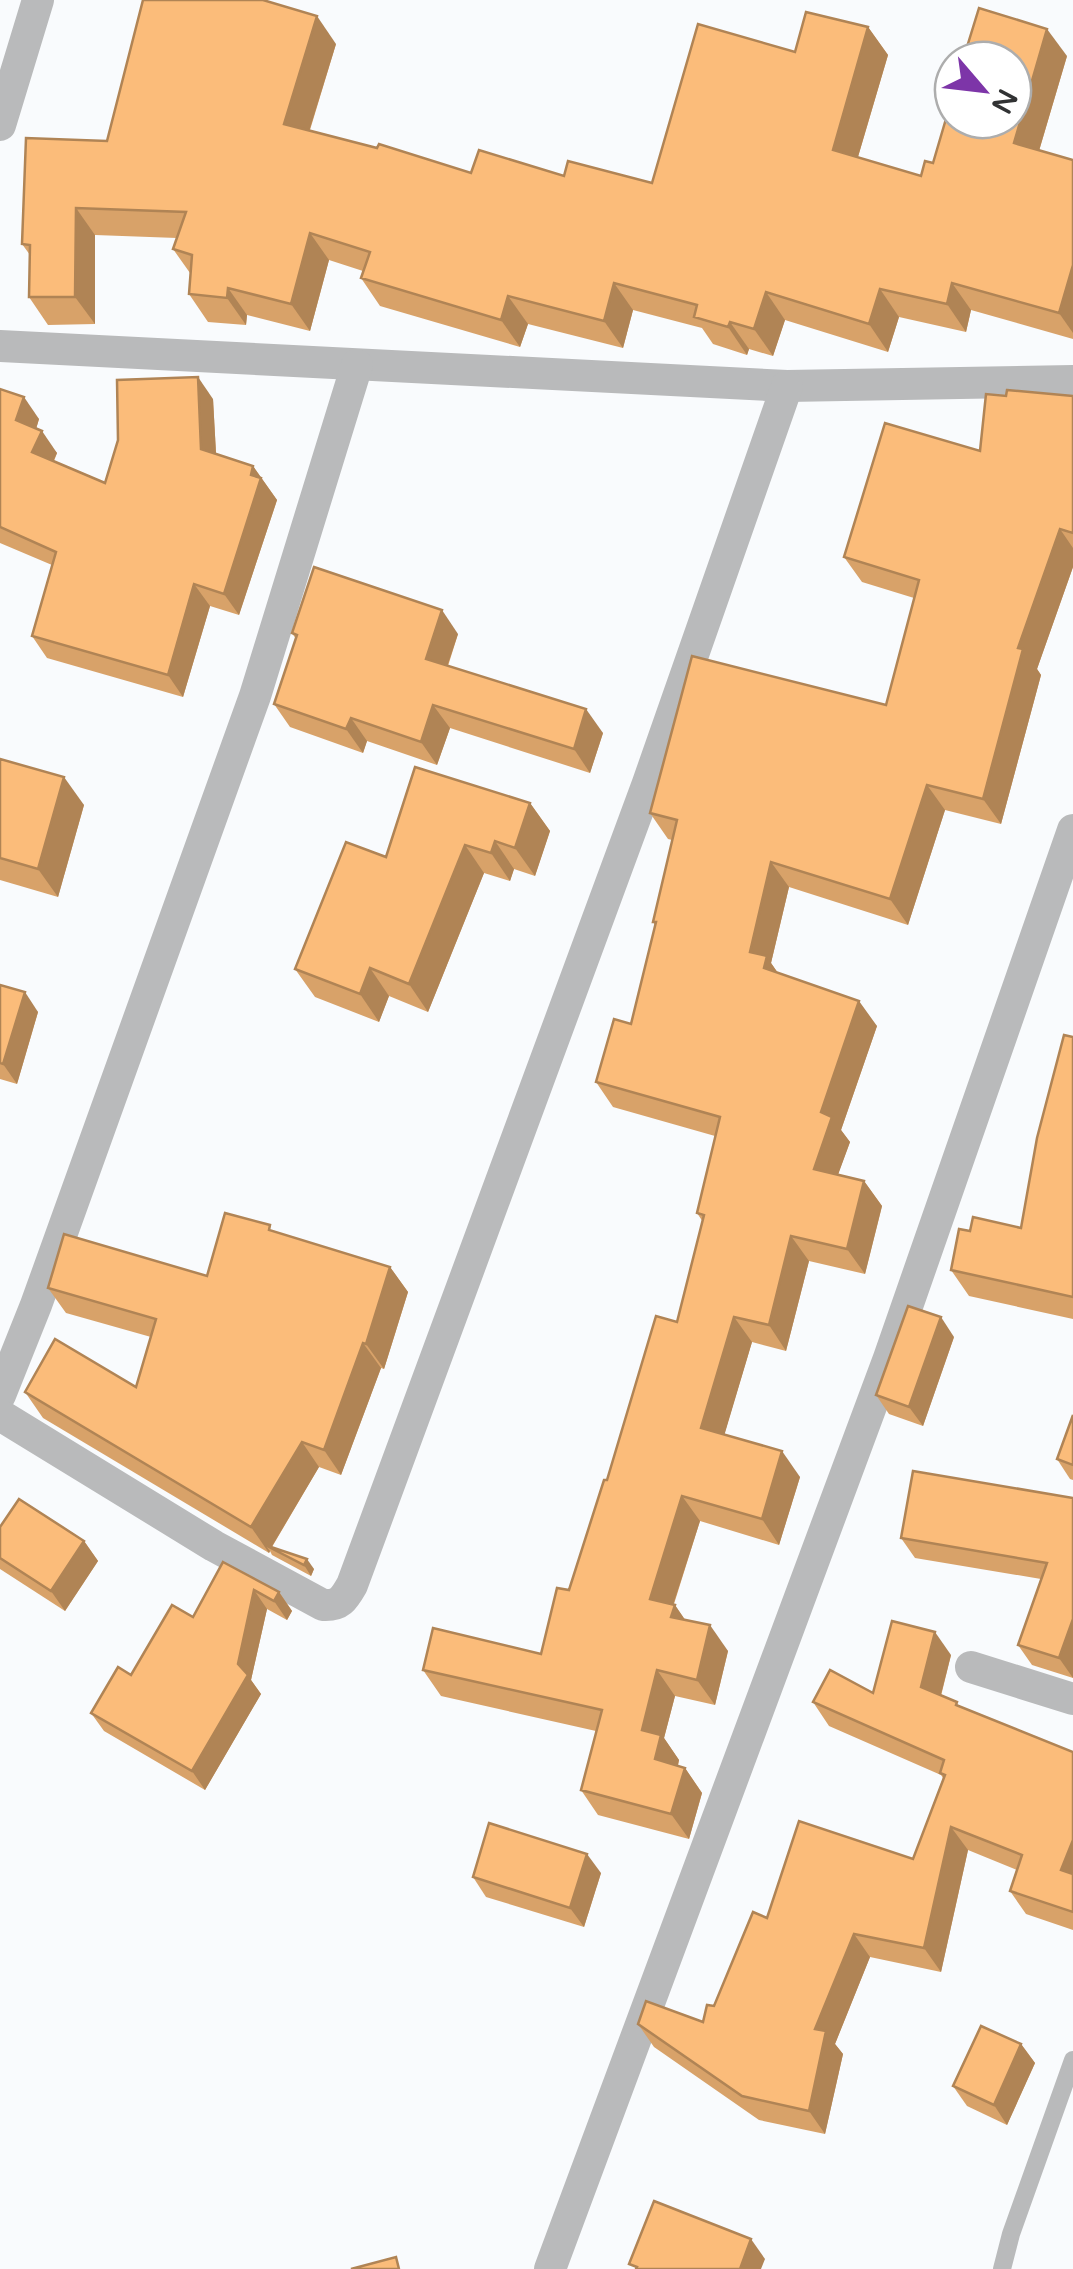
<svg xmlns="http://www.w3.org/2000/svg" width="1073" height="2269" font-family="'Varela Round',sans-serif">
<rect width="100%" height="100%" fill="#f9fbfd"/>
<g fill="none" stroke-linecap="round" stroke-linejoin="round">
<path stroke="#b9babb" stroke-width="18" d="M 1002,2269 L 1011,2234 L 1073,2060"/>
<g stroke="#b9babb" stroke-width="32">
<path d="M 0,125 L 38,0"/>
<path d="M 0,346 L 787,386 L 1073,381"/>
<path d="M 0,1395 L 36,1305 L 255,696 L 357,365"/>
<path d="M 0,1415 L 214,1546 L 323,1605 C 340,1606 344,1599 352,1585 L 648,783 L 787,386"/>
<path d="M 971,1667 L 1073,1699"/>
<path d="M 550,2269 L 889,1358 L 1073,830"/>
</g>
</g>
<g fill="#d8a269">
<path d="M 868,27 L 888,55 L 858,157 L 921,176 L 933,163 L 1067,56 L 1039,151 L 1073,160 L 1073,339 L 971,310 L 966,332 L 899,317 L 888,352 L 785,320 L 773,356 L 749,349 L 747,355 L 713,344 L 702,328 L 633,310 L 623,348 L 528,324 L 520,347 L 380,306 L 361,278 L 363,271 L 329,260 L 310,331 L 247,315 L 246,325 L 208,322 L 189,294 L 190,273 L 173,249 L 177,238 L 95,235 L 95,324 L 48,325 L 29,297 L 30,255 L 22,244 L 107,141 L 336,44 L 310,130 L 471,173 L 564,176 L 652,183 L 795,52 Z"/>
<path d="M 0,389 L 39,419 L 36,429 L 57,453 L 54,461 L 105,483 L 213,399 L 216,454 L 253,466 L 277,500 L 239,615 L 210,606 L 183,697 L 47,658 L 32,636 L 52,565 L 0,543 Z"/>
<path d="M 1006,396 L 1073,396 L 1073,567 L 1037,669 L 1041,675 L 1001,824 L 945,810 L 908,925 L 789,887 L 771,963 L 778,973 L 877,1026 L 841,1130 L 850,1142 L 838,1174 L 864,1181 L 882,1206 L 865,1274 L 809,1261 L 786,1351 L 752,1342 L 724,1435 L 800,1477 L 779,1545 L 700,1521 L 674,1604 L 685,1620 L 728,1651 L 715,1705 L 675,1696 L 664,1738 L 679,1760 L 678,1766 L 685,1768 L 702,1793 L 689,1839 L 598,1815 L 581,1790 L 596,1731 L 441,1696 L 423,1670 L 541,1654 L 569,1590 L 607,1480 L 677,1322 L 703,1222 L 697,1213 L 715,1136 L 613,1107 L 596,1082 L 631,1024 L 655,925 L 653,922 L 672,840 L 668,839 L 650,813 L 886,705 L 914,598 L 862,582 L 844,557 L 980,451 Z"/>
<path d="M 292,633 L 458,634 L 448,666 L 603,733 L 590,773 L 450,728 L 437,765 L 367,741 L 363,753 L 290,727 L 274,704 L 296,639 Z"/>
<path d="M 0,759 L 84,805 L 58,897 L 0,880 Z"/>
<path d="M 530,803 L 550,831 L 535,876 L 514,869 L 510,881 L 484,873 L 428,1012 L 389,996 L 379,1022 L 315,997 L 295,969 L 386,857 Z"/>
<path d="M 0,985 L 38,1012 L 17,1084 L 0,1079 Z"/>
<path d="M 1073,1037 L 1073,1319 L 969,1296 L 951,1270 L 970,1231 L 1021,1228 Z"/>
<path d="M 275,1232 L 390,1267 L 408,1292 L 384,1369 L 381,1368 L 341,1475 L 319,1467 L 272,1547 L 314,1569 L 311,1576 L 272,1555 L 270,1551 L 269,1553 L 43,1418 L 25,1392 L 136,1387 L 151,1337 L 66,1313 L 48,1288 L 207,1276 Z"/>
<path d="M 954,1337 L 923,1426 L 889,1414 L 876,1395 Z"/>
<path d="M 1073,1415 L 1073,1480 L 1070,1479 L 1057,1459 Z"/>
<path d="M 1073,1498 L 1073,1678 L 1032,1665 L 1018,1645 L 1041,1579 L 915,1558 L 901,1538 Z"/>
<path d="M 0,1527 L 84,1541 L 98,1561 L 65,1611 L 0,1569 Z"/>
<path d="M 223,1562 L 279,1592 L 292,1611 L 287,1620 L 267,1609 L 251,1680 L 261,1694 L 205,1790 L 104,1731 L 91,1713 L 193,1617 Z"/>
<path d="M 951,1655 L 941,1696 L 961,1707 L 1073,1752 L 1073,1930 L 1026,1914 L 1010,1891 L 1017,1870 L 968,1850 L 941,1972 L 870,1957 L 835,2044 L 843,2054 L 825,2134 L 759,2120 L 654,2047 L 638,2024 L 703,2022 L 767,1918 L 913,1859 L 943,1778 L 941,1775 L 829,1726 L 813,1702 L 873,1693 Z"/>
<path d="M 601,1873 L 584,1927 L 486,1897 L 473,1877 Z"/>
<path d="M 1021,2044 L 1035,2063 L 1007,2125 L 967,2106 L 953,2086 Z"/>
</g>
<g fill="#b08455">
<path d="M 317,16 L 336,44 L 303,151 L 284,124 Z"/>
<path d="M 868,27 L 888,55 L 852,177 L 833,150 Z"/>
<path d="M 1047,29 L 1067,56 L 1033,171 L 1014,143 Z"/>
<path d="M 76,208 L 95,235 L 95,324 L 75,297 Z"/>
<path d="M 310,233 L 329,260 L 310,331 L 291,304 Z"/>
<path d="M 1073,265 L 1073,333 L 1059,313 Z"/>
<path d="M 614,283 L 633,310 L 623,348 L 604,321 Z"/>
<path d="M 952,283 L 971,310 L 966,332 L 947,304 Z"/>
<path d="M 228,288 L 247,315 L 246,325 L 227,298 Z"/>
<path d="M 880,289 L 899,317 L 888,352 L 869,324 Z"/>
<path d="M 766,292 L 785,320 L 773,356 L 754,329 Z"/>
<path d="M 508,296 L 528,324 L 520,347 L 501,320 Z"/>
<path d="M 730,322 L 749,349 L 747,355 L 728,327 Z"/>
<path d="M 198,377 L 213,399 L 217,471 L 201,449 Z"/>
<path d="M 24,397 L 39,419 L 32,442 L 16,420 Z"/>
<path d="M 42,431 L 57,453 L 48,473 L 32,452 Z"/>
<path d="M 253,466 L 277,500 L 239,615 L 224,594 Z"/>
<path d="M 1060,529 L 1073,548 L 1073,567 L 1037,669 L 1041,675 L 1001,824 L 983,799 L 1018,648 Z"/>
<path d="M 194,584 L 210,606 L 183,697 L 168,675 Z"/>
<path d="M 442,610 L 458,634 L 442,682 L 426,659 Z"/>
<path d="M 433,705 L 450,728 L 437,765 L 421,742 Z"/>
<path d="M 586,709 L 603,733 L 590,773 L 574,749 Z"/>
<path d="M 351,718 L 367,741 L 363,753 L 346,729 Z"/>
<path d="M 64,777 L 84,805 L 58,897 L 38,869 Z"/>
<path d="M 927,785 L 945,810 L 908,925 L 890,899 Z"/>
<path d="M 530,803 L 550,831 L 535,876 L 515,848 Z"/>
<path d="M 495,841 L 514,869 L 510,881 L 491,853 Z"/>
<path d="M 465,845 L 484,873 L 428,1012 L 409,984 Z"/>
<path d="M 771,862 L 789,887 L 771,963 L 784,982 L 781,994 L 750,952 Z"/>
<path d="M 370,968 L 389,996 L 379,1022 L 360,994 Z"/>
<path d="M 25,992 L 38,1012 L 17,1084 L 3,1064 Z"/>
<path d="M 859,1001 L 877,1026 L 841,1130 L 850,1142 L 831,1194 L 814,1169 L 821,1112 Z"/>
<path d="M 864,1181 L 882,1206 L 865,1274 L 847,1249 Z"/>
<path d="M 791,1236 L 809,1261 L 786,1351 L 769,1325 Z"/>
<path d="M 390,1267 L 408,1292 L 384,1369 L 366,1344 Z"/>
<path d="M 734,1317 L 752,1342 L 719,1453 L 701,1428 Z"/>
<path d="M 941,1317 L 954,1337 L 923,1426 L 909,1407 Z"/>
<path d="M 363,1343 L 381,1368 L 341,1475 L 324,1450 Z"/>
<path d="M 302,1442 L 319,1467 L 271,1548 L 265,1545 L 270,1551 L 269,1553 L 251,1527 Z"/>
<path d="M 782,1451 L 800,1477 L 779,1545 L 762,1519 Z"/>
<path d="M 682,1496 L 700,1521 L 667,1624 L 650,1599 Z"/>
<path d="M 84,1541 L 98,1561 L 65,1611 L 51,1591 Z"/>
<path d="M 307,1559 L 314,1569 L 311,1576 L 304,1565 Z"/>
<path d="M 254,1590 L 267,1609 L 251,1680 L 261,1694 L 205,1790 L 192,1771 L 238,1664 Z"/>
<path d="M 279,1592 L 292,1611 L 287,1620 L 274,1601 Z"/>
<path d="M 675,1605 L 692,1630 L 671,1617 Z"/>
<path d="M 1073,1619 L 1073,1678 L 1059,1658 Z"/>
<path d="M 710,1625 L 728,1651 L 715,1705 L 697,1680 Z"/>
<path d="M 935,1632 L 951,1655 L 937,1710 L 921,1687 Z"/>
<path d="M 657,1670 L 675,1696 L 664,1738 L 679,1760 L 673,1785 L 655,1759 L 642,1730 Z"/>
<path d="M 685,1768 L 702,1793 L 689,1839 L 671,1814 Z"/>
<path d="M 951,1827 L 968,1850 L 941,1972 L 924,1948 Z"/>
<path d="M 1073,1840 L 1073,1888 L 1061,1870 Z"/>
<path d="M 587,1854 L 601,1873 L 584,1927 L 570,1908 Z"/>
<path d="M 854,1934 L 870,1957 L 835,2044 L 843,2054 L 825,2134 L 809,2111 L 815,2029 Z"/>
<path d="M 1021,2044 L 1035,2063 L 1007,2125 L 994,2105 Z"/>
<path d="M 751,2239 L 765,2259 L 761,2269 L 740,2269 Z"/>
</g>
<g fill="#fbbc7a" stroke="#b08455" stroke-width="2.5">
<path d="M 143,0 L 263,0 L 317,16 L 284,124 L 377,148 L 379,144 L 471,173 L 479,150 L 564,176 L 568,161 L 652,183 L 698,24 L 795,52 L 806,12 L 868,27 L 833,150 L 921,176 L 925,161 L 933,163 L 953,95 L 953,120 L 1013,120 L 1013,60 L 963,60 L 979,8 L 1047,29 L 1014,143 L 1073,160 L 1073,265 L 1059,313 L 952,283 L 947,304 L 880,289 L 869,324 L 766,292 L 754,329 L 730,322 L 728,327 L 694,317 L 697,305 L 614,283 L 604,321 L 508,296 L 501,320 L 361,278 L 370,252 L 310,233 L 291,304 L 228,288 L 227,298 L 189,294 L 192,255 L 173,249 L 186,212 L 76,208 L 75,297 L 29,297 L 30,245 L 22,244 L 26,138 L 107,141 Z"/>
<path d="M 198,377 L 201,449 L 253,466 L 251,475 L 261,478 L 224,594 L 194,584 L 168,675 L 32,636 L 56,552 L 0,527 L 0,389 L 24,397 L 16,420 L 42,431 L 32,452 L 105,483 L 118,440 L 117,380 Z"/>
<path d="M 1007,390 L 1073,396 L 1073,533 L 1060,529 L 1018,648 L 1023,649 L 983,799 L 927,785 L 890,899 L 771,862 L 750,952 L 767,956 L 764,968 L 859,1001 L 821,1112 L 832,1117 L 814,1169 L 864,1181 L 847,1249 L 791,1236 L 769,1325 L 734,1317 L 701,1428 L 782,1451 L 762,1519 L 682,1496 L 650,1599 L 675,1605 L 671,1617 L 710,1625 L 697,1680 L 657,1670 L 642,1730 L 661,1735 L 655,1759 L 685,1768 L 671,1814 L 581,1790 L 602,1710 L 423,1670 L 433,1628 L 541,1654 L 557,1588 L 569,1590 L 604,1480 L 607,1480 L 656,1316 L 677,1322 L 704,1215 L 697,1213 L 720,1117 L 596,1082 L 614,1019 L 631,1024 L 656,922 L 653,922 L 677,820 L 650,813 L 692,656 L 886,705 L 919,580 L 844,557 L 885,423 L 980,451 L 986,394 L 1006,396 Z"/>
<path d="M 314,567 L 442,610 L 426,659 L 586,709 L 574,749 L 433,705 L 421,742 L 351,718 L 346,729 L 274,704 L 297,635 L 292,633 Z"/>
<path d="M 0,759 L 64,777 L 38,869 L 0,858 Z"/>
<path d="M 415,767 L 530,803 L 515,848 L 495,841 L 491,853 L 465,845 L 409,984 L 370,968 L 360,994 L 295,969 L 346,842 L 386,857 Z"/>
<path d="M 0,985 L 25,992 L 3,1064 L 0,1063 Z"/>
<path d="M 1064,1035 L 1073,1037 L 1073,1297 L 951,1270 L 959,1229 L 970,1231 L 973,1217 L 1021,1228 L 1037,1138 Z"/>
<path d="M 225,1213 L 270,1225 L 269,1230 L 390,1267 L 366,1344 L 363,1343 L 324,1450 L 302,1442 L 251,1527 L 25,1392 L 55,1339 L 136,1387 L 156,1319 L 48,1288 L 64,1234 L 207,1276 Z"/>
<path d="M 908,1306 L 941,1317 L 909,1407 L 876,1395 Z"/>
<path d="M 1073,1415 L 1073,1465 L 1057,1459 Z"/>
<path d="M 913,1471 L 1073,1498 L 1073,1619 L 1059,1658 L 1018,1645 L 1047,1563 L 901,1538 Z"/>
<path d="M 19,1499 L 84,1541 L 51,1591 L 0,1558 L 0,1527 Z"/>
<path d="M 265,1545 L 307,1559 L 304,1565 Z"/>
<path d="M 223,1562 L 279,1592 L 274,1601 L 254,1590 L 238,1664 L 248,1675 L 192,1771 L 91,1713 L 118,1667 L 131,1675 L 172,1605 L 193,1617 Z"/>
<path d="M 892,1621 L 935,1632 L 921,1687 L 957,1702 L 956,1705 L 1073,1752 L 1073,1840 L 1061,1870 L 1073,1874 L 1073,1912 L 1010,1891 L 1022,1855 L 951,1827 L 924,1948 L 854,1934 L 815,2029 L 826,2031 L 809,2111 L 742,2096 L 638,2024 L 646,2001 L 703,2022 L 707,2005 L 714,2006 L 753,1912 L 767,1918 L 799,1821 L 913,1859 L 945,1775 L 940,1773 L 944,1760 L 813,1702 L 830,1670 L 873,1693 Z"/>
<path d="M 489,1823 L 587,1854 L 570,1908 L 473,1877 Z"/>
<path d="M 981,2026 L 1021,2044 L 994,2105 L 953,2086 Z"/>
<path d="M 654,2201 L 751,2239 L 740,2269 L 636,2269 L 637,2267 L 629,2264 Z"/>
<path d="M 396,2257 L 399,2269 L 351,2269 Z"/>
</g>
<g transform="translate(983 90) rotate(118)"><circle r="48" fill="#ffffff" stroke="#adadad" stroke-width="2.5"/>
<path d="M0-8L18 38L0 25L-18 38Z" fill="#7d35a8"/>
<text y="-15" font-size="28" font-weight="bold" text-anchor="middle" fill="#313233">N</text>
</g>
</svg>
